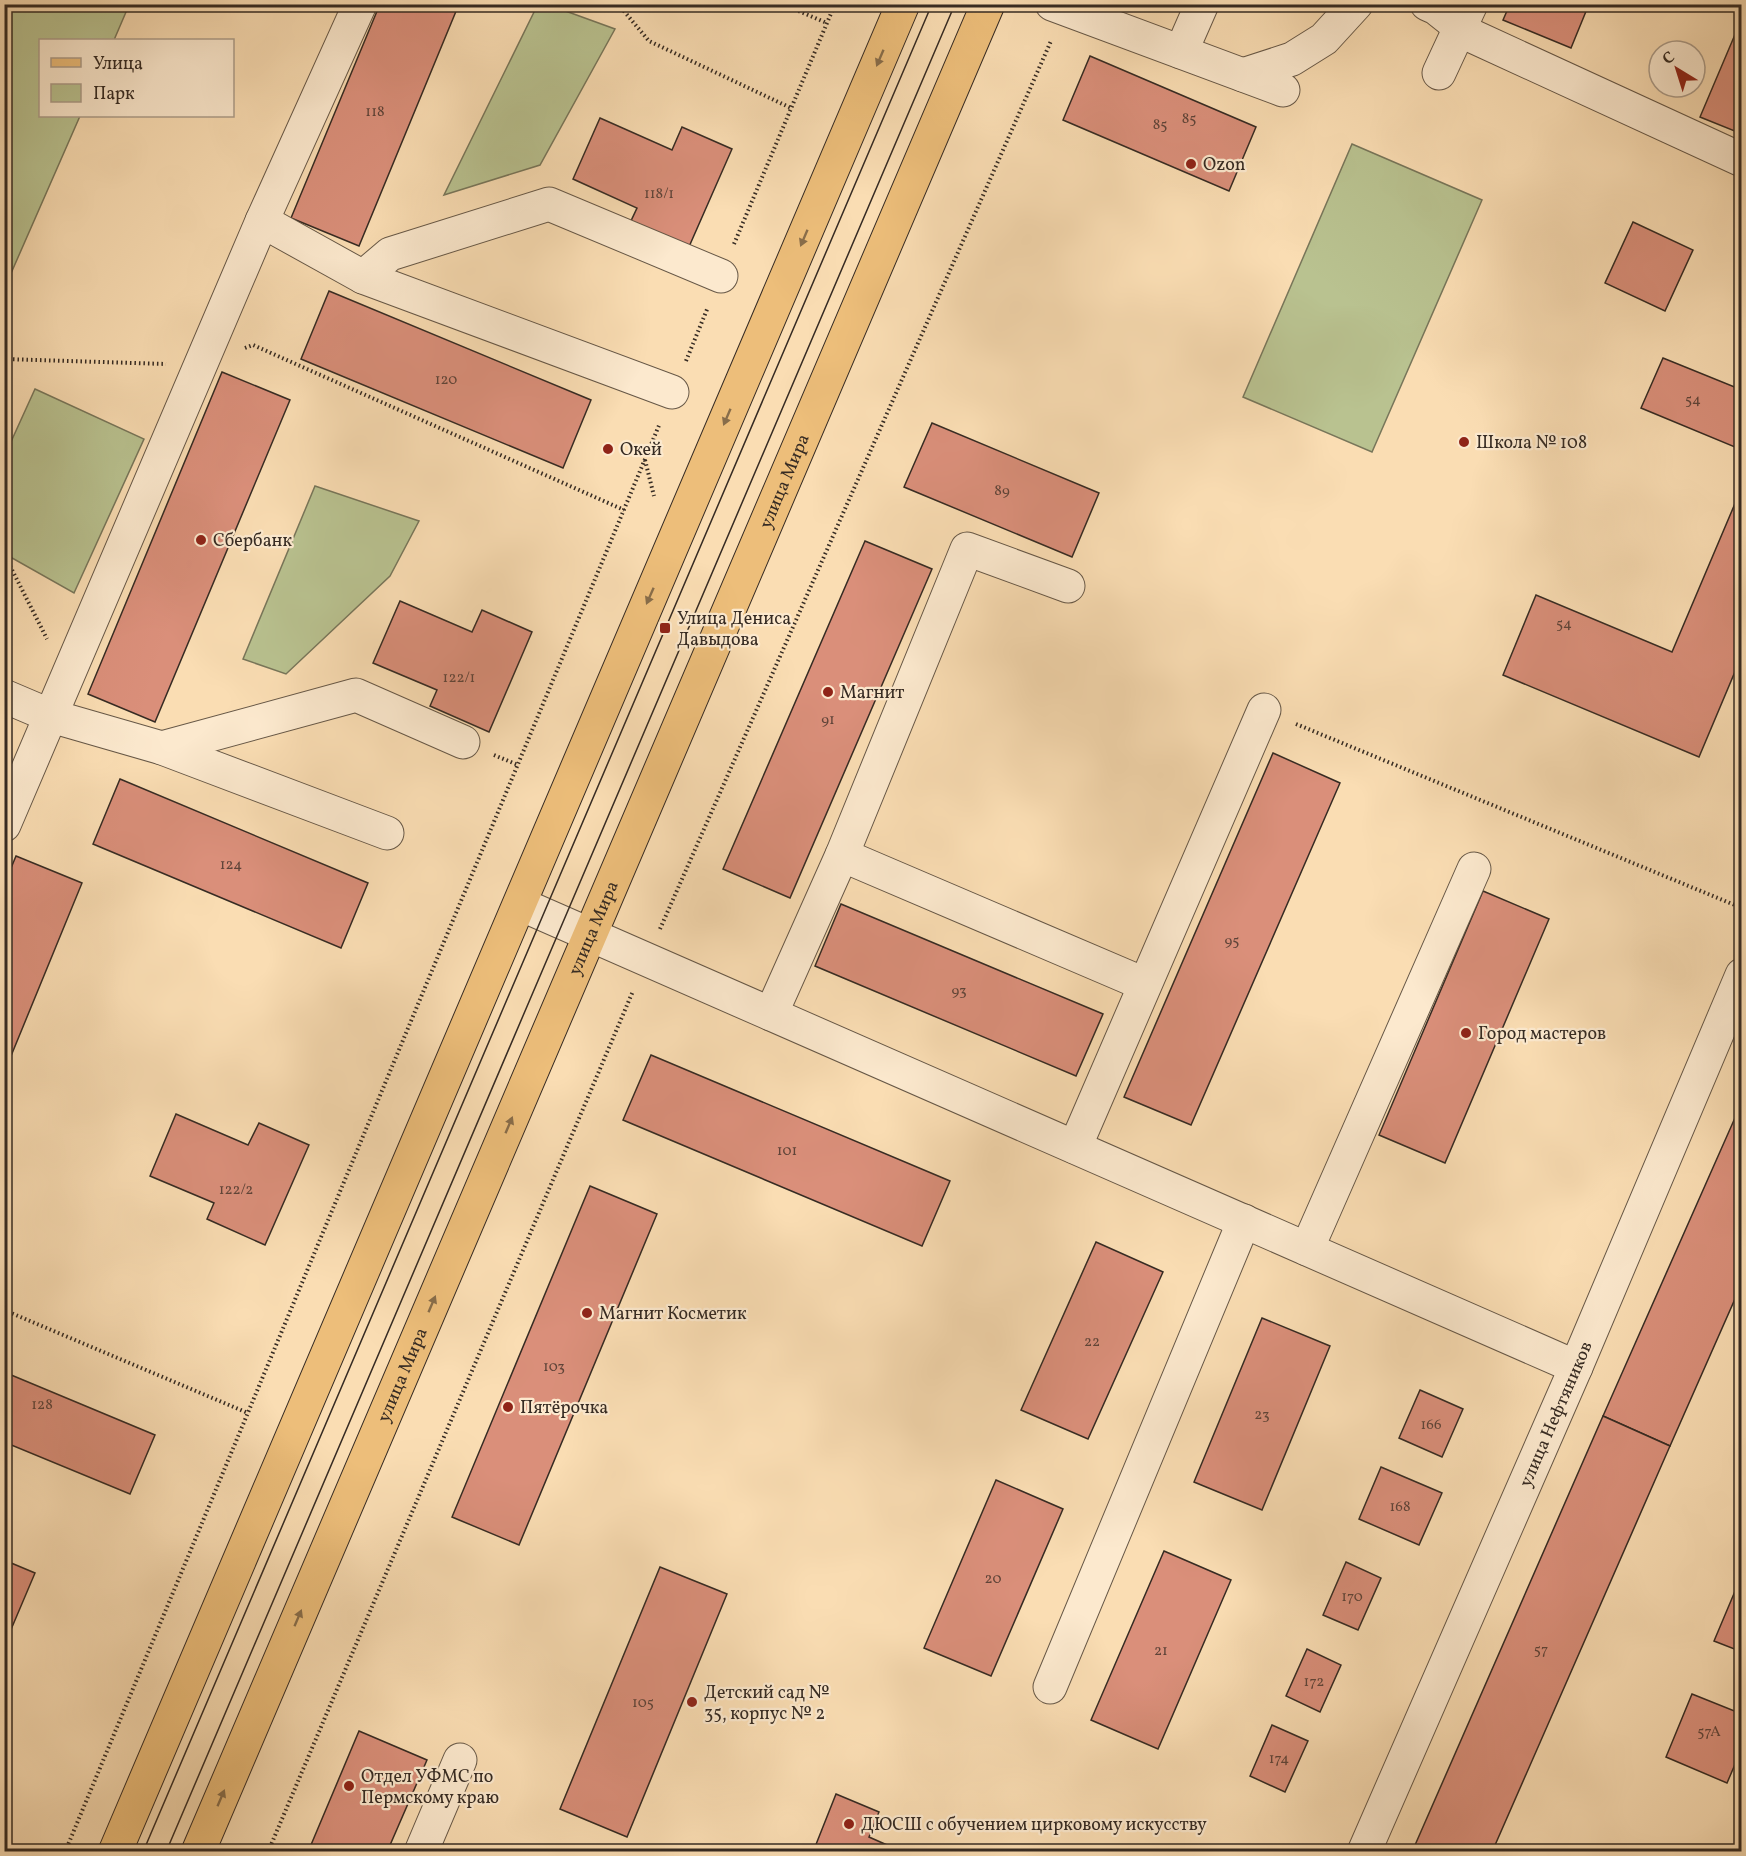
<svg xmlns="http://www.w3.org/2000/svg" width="1746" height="1856" font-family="Vollkorn,serif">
<rect width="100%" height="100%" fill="#faddb3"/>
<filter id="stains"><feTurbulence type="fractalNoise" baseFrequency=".00333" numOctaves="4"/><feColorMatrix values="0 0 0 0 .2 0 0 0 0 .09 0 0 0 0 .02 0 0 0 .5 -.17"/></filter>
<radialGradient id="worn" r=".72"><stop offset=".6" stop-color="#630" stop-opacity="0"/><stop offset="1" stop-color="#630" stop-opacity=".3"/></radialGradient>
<g fill="#b9c290" stroke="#78765a" stroke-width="1.5">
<path d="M 5,4 L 129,5 L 114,40 L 40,40 L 40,116 L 80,116 L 5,287 Z"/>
<path d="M 538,4 L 549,5 L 615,29 L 540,165 L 444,195 Z"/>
<path d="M 1352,144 L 1482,200 L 1372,452 L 1243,397 Z"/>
<path d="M 35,389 L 144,439 L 74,593 L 5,554 L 5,455 Z"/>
<path d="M 315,486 L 419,521 L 390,576 L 286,674 L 243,659 Z"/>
</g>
<g fill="#da8f7a" stroke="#362b23" stroke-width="1.5">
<path d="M 380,4 L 459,4 L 359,246 L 291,218 Z"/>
<path d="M 1510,4 L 1589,4 L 1571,48 L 1503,20 Z"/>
<path d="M 1742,18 L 1742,134 L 1700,117 Z"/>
<path d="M 1090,56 L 1256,127 L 1229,191 L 1063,120 Z"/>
<path d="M 600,118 L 672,150 L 682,127 L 732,149 L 688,249 L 630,223 L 637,208 L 573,179 Z"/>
<path d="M 1633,222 L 1693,250 L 1665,311 L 1605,283 Z"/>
<path d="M 329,291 L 591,400 L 563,468 L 301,359 Z"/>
<path d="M 1663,358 L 1742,390 L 1742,450 L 1641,408 Z"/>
<path d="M 222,372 L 290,400 L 155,722 L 88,694 Z"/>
<path d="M 932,423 L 1099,493 L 1072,557 L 904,487 Z"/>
<path d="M 1742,487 L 1742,655 L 1699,757 L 1503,675 L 1536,595 L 1672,652 Z"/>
<path d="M 865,541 L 932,569 L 790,898 L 723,869 Z"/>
<path d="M 400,601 L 472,632 L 482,610 L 532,632 L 489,732 L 430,706 L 437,690 L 373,663 Z"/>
<path d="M 1273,753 L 1340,783 L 1191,1125 L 1124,1097 Z"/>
<path d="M 120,779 L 368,883 L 341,948 L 93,844 Z"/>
<path d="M 16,856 L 82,883 L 4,1073 L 4,885 Z"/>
<path d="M 1483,891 L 1549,919 L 1445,1163 L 1379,1135 Z"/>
<path d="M 841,904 L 1103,1014 L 1076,1076 L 815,966 Z"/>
<path d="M 651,1055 L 950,1181 L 922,1246 L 623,1120 Z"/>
<path d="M 1742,1102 L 1742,1283 L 1670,1446 L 1603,1416 Z"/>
<path d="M 176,1114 L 248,1145 L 259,1123 L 309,1145 L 265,1245 L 207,1219 L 214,1203 L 150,1176 Z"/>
<path d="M 590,1186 L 657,1214 L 519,1545 L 452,1517 Z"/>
<path d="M 1096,1242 L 1163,1272 L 1088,1439 L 1021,1410 Z"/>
<path d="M 1262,1318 L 1330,1346 L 1262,1510 L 1194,1482 Z"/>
<path d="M 4,1372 L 155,1435 L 130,1494 L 4,1442 Z"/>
<path d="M 1420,1390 L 1463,1409 L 1442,1457 L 1399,1438 Z"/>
<path d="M 1603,1416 L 1670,1446 L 1492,1852 L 1412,1852 Z"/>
<path d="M 1381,1467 L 1442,1493 L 1419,1545 L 1359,1519 Z"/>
<path d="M 996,1480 L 1063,1509 L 991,1676 L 924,1648 Z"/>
<path d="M 1164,1551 L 1231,1580 L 1158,1749 L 1091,1720 Z"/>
<path d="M 4,1560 L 35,1573 L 4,1646 Z"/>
<path d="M 1346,1562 L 1381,1578 L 1358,1630 L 1323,1615 Z"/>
<path d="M 660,1567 L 727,1594 L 627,1837 L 560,1809 Z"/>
<path d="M 1741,1577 L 1742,1577 L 1742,1652 L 1714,1641 Z"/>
<path d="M 1307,1649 L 1341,1665 L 1320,1712 L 1286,1696 Z"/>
<path d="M 1692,1694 L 1742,1714 L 1742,1748 L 1727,1783 L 1666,1757 Z"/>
<path d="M 1272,1725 L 1308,1741 L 1285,1792 L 1250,1776 Z"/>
<path d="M 359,1731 L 427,1760 L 387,1852 L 308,1852 Z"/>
<path d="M 836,1794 L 879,1812 L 869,1837 L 903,1852 L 813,1852 Z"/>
</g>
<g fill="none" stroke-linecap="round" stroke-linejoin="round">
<g stroke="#675847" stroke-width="35">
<g id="minor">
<path d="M 1052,4 L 1283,90"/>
<path d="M 1427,4 L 1436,8 L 1470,35 L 1742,160"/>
<path d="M 1181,52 L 1202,4"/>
<path d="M 1439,73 L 1471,4"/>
<path d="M 1243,75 L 1292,59 L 1324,39 L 1356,4"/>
<path d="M 262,221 L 363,277 L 672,392"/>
<path d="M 363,277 L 390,254 L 549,204 L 721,276"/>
<path d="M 4,696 L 51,716 L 162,748 L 356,695 L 463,742"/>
<path d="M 162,748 L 387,833"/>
<path d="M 4,825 L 262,221 L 360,4"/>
<path d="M 842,855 L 1144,984"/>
<path d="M 520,904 L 1576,1367"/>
<path d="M 771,1014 L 842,855 L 967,549 L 1068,586"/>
<path d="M 1075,1147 L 1264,710"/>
<path d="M 1307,1249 L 1474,869"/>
<path d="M 1050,1687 L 1244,1221"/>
<path d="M 421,1852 L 460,1760"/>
<path id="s1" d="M 1364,1852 L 1576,1367 L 1742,975"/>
</g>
</g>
<g stroke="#362b23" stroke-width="35">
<g id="major">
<path d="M 115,1852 L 903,4"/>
<path id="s2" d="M 198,1852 L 988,4"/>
</g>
</g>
<g stroke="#362b23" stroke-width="4" stroke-dasharray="1.5 3" stroke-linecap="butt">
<path d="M 618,4 L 649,41 L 791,108"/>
<path d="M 782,4 L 827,23"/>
<path d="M 734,244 L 835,4"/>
<path d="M 245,348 L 253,345 L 624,510"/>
<path d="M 4,359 L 166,364"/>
<path d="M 686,361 L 708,307"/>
<path d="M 645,460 L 654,496"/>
<path d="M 4,554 L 47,639"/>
<path d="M 1296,724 L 1742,908"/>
<path d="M 494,755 L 518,765"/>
<path d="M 660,929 L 1051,41"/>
<path d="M 4,1310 L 248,1413"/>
<path d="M 65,1852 L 660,423"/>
<path d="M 268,1852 L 633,991"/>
</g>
<use href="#minor" stroke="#fce9ce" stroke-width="33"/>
<use href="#major" stroke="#edbe7a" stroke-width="33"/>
<g stroke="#362b23" stroke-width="1.5">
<path d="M 143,1852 L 932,4"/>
<path d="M 166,1852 L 955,4"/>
</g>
</g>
<defs><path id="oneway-solid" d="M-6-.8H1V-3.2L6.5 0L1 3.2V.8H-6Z" transform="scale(1.5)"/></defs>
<g fill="#886d4a">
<use href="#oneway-solid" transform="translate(880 58) rotate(113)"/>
<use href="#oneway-solid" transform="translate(804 238) rotate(113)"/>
<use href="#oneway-solid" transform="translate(727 417) rotate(113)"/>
<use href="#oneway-solid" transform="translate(650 596) rotate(114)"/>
<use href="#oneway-solid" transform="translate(509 1125) rotate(-67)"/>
<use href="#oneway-solid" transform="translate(432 1304) rotate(-67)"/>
<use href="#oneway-solid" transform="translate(298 1618) rotate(-67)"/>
<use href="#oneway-solid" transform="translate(221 1798) rotate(-67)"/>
</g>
<g fill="#8f2418" stroke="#fce9ce" stroke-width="2">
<circle cx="1191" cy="164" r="6"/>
<circle cx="1464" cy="442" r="6"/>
<circle cx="608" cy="449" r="6"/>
<circle cx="201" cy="540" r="6"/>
<rect x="659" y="622" width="12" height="12" rx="3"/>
<circle cx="828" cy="692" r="6"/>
<circle cx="1466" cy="1033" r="6"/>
<circle cx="587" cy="1313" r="6"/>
<circle cx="508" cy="1407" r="6"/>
<circle cx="692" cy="1702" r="6"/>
<circle cx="349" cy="1786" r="6"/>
<circle cx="849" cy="1824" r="6"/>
</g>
<g text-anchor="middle" stroke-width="4.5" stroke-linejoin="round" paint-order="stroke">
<g font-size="15" fill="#5f4439">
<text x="375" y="116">118</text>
<text x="1189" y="123">85</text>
<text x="1160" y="129">85</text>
<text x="659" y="198">118/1</text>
<text x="446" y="384">120</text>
<text x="1693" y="404">54</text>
<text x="1002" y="495">89</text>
<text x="1564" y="628">54</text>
<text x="459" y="682">122/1</text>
<text x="828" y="724">91</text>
<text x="231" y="869">124</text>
<text x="1232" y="945">95</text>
<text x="959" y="995">93</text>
<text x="787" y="1155">101</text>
<text x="236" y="1194">122/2</text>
<text x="1092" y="1346">22</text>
<text x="554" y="1371">103</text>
<text x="42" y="1409">128</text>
<text x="1262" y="1419">23</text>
<text x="1431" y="1429">166</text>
<text x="1400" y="1511">168</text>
<text x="993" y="1583">20</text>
<text x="1352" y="1601">170</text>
<text x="1541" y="1654">57</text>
<text x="1161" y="1655">21</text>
<text x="1314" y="1686">172</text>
<text x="643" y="1707">105</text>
<text x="1709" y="1736">57А</text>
<text x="1279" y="1763">174</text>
</g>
<g font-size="18" fill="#362b23" stroke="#fce9ce" text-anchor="start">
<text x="1203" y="170">Ozon</text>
<text x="1476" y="448">Школа № 108</text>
<text x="620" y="455">Окей</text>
<text x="213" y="546">Сбербанк</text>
<text x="677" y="624">Улица Дениса<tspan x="677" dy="21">Давыдова</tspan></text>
<text x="840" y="698">Магнит</text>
<text x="1478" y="1039">Город мастеров</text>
<text x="599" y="1319">Магнит Косметик</text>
<text x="520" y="1413">Пятёрочка</text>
<text x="704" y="1698">Детский сад №<tspan x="704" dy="21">35, корпус № 2</tspan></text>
<text x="361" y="1782">Отдел УФМС по<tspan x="361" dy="21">Пермскому краю</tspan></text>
<text x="861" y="1830">ДЮСШ с обучением цирковому искусству</text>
</g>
<g font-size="18" fill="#362b23" stroke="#fce9ce">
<text dy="6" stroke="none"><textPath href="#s2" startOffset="1491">улица Мира</textPath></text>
<text dy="6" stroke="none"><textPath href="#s2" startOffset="1005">улица Мира</textPath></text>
<text dy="6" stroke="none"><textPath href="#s2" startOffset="519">улица Мира</textPath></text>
<text dy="6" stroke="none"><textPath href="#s1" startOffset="478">улица Нефтяников</textPath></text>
</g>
</g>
<rect width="1746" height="1856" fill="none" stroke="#faddb3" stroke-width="24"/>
<rect x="6" y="6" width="1734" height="1844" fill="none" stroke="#362b23" stroke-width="3"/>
<rect x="12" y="12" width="1722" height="1832" fill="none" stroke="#362b23" stroke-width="1.5"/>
<rect x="39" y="39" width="195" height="78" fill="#fce9ce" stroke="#ad9d8a" stroke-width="1.5"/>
<rect x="51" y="58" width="30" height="9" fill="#edbe7a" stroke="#ad9d8a" stroke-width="1.5"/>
<text x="93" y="69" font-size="18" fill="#362b23">Улица</text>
<rect x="51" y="84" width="30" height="18" fill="#b9c290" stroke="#ad9d8a" stroke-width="1.5"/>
<text x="93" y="99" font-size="18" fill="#362b23">Парк</text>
<g transform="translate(1677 69) rotate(322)"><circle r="28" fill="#fce9ce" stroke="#ad9d8a" stroke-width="1.5"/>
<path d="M0-4.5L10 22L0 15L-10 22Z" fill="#8f2418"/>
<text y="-9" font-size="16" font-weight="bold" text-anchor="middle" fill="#362b23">С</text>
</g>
<rect width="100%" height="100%" filter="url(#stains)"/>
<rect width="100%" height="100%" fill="url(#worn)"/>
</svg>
